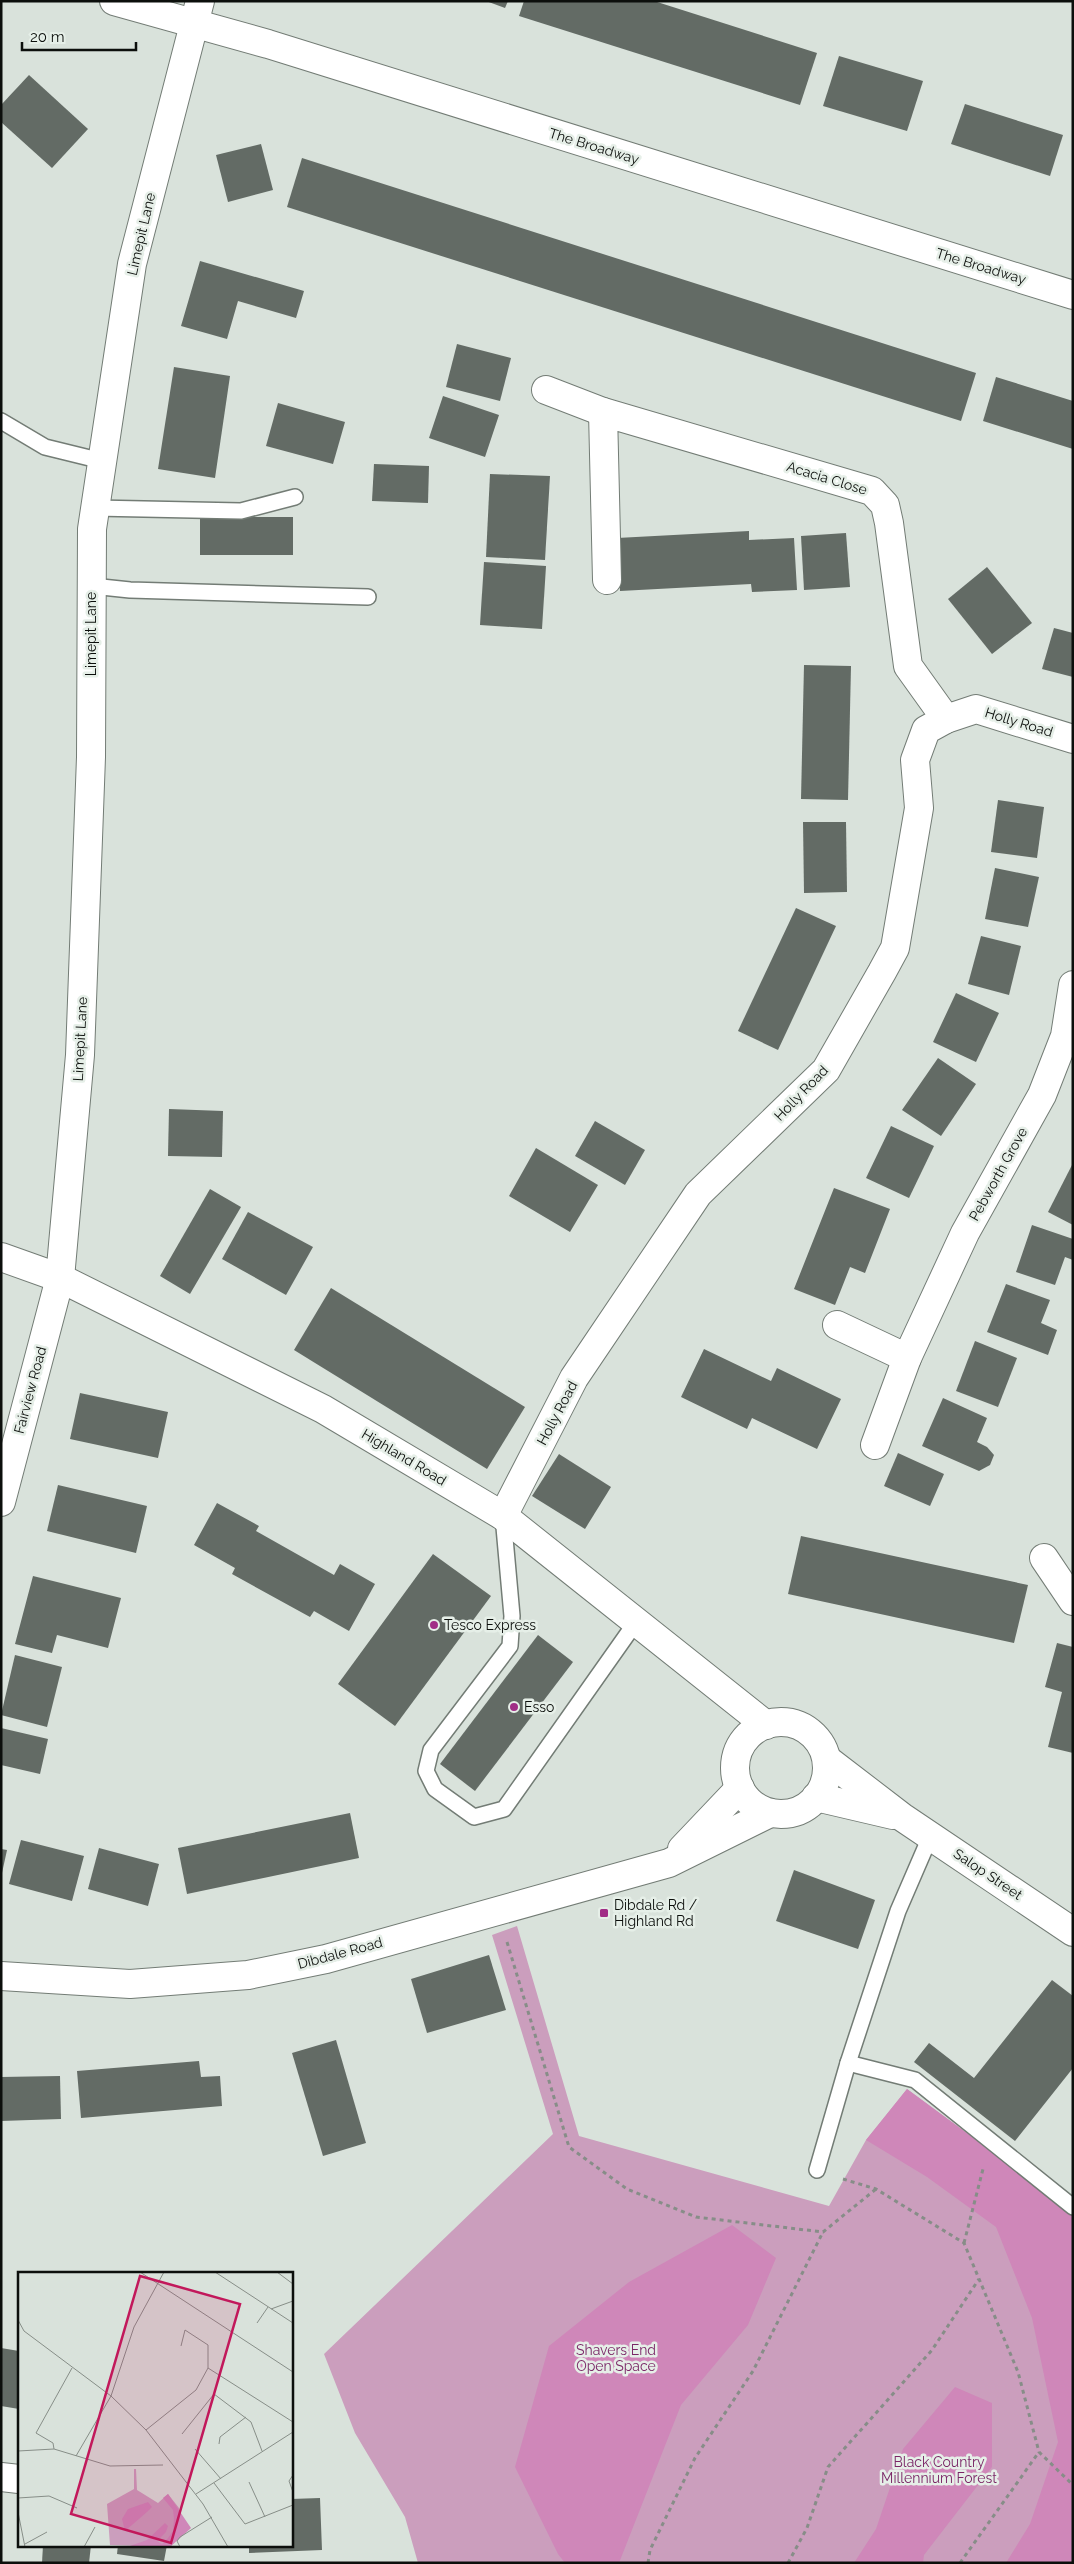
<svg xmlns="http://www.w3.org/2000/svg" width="1074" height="2564" font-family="Raleway,sans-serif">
<rect width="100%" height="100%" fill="#d9e2db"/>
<path fill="#cb9ebd" d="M 517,1926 L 579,2136 L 829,2206 L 866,2140 L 907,2089 L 1055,2198 L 1073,2563 L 418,2563 L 405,2517 L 355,2433 L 324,2354 L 553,2134 L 492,1935 Z"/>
<g fill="#cf87b9">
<path d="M 907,2089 L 1055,2198 L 1073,2214 L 1073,2563 L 1006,2563 L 1030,2524 L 1058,2442 L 1032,2318 L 996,2227 L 927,2177 L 866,2140 Z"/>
<path d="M 732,2225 L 776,2258 L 748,2325 L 681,2405 L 619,2563 L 565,2563 L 558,2554 L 515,2467 L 549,2346 L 629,2282 Z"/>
<path d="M 955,2387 L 992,2403 L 992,2467 L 924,2555 L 923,2563 L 854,2563 L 876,2529 L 903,2449 Z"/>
</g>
<g fill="#636b65">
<path d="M 486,1 L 508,1 L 505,8 Z"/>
<path d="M 524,1 L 654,1 L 817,53 L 800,105 L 519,16 Z"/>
<path d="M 839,56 L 923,81 L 907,131 L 823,106 Z"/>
<path d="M 29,75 L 88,129 L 52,168 L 1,122 L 1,105 Z"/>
<path d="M 965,104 L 1063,135 L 1050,176 L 951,144 Z"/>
<path d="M 261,144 L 273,190 L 228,202 L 216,155 Z"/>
<path d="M 302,158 L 976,373 L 961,421 L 287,207 Z"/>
<path d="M 200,261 L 304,291 L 296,318 L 238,301 L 227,339 L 181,326 Z"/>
<path d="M 457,344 L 511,358 L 500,401 L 446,387 Z"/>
<path d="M 174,367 L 230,376 L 215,478 L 158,469 Z"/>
<path d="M 996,377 L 1073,401 L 1073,449 L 983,421 Z"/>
<path d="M 443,396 L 499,415 L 485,457 L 429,438 Z"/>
<path d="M 278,403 L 345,422 L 333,464 L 266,446 Z"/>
<path d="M 374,464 L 429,466 L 428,503 L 372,501 Z"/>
<path d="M 490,474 L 550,476 L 545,560 L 486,557 Z"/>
<rect x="200" y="517" width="93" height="38"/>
<path d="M 749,531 L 749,540 L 794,538 L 797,590 L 752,592 L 751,584 L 620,591 L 617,538 Z"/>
<path d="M 846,533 L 850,587 L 804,590 L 801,536 Z"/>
<path d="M 484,562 L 546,566 L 542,629 L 480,625 Z"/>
<path d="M 987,567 L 1032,623 L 992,654 L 948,599 Z"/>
<path d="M 1054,628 L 1073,633 L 1073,677 L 1042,669 Z"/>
<path d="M 804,665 L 851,666 L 848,800 L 801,799 Z"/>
<path d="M 998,800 L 1044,807 L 1037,858 L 991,852 Z"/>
<path d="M 803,822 L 846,822 L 847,892 L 804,893 Z"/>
<path d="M 995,868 L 1039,877 L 1028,927 L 985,919 Z"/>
<path d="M 796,908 L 836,926 L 778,1050 L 738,1031 Z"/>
<path d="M 981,936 L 1021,946 L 1009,995 L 968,984 Z"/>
<path d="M 956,993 L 999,1013 L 976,1062 L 933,1042 Z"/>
<path d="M 938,1058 L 976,1084 L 941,1136 L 902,1110 Z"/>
<path d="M 169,1109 L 223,1111 L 222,1157 L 168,1156 Z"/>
<path d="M 595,1121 L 645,1150 L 625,1185 L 575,1156 Z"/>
<path d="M 891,1126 L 934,1146 L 909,1198 L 866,1178 Z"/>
<path d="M 536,1148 L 598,1185 L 570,1232 L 509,1196 Z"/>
<path d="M 1073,1163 L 1073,1225 L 1048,1212 Z"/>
<path d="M 834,1188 L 890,1209 L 865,1273 L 850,1267 L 835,1305 L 794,1289 Z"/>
<path d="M 210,1189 L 241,1207 L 190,1294 L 160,1276 Z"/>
<path d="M 248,1212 L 313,1247 L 286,1295 L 222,1259 Z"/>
<path d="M 1032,1225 L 1073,1239 L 1073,1260 L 1065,1257 L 1055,1285 L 1016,1272 Z"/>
<path d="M 1006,1284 L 1050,1300 L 1041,1323 L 1057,1330 L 1048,1355 L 987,1332 Z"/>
<path d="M 331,1288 L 525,1407 L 487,1469 L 294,1350 Z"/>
<path d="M 975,1341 L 1017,1358 L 998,1407 L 956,1391 Z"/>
<path d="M 704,1349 L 771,1381 L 777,1368 L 841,1399 L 817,1449 L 752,1418 L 747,1429 L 681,1397 Z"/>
<path d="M 80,1393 L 168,1412 L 158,1458 L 70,1439 Z"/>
<path d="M 943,1398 L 987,1418 L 977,1442 L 987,1447 L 994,1455 L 990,1465 L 979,1471 L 922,1446 Z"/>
<path d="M 898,1453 L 944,1474 L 930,1506 L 884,1486 Z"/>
<path d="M 559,1454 L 611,1487 L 585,1529 L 532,1496 Z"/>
<path d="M 58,1485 L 147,1506 L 136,1553 L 47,1531 Z"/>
<path d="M 217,1503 L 259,1526 L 256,1531 L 334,1575 L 340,1564 L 375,1584 L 349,1631 L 314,1611 L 310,1617 L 232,1574 L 235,1568 L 194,1545 Z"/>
<path d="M 801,1536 L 1028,1585 L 1014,1643 L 788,1594 Z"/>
<path d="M 433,1554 L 491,1596 L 395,1726 L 338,1684 Z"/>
<path d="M 33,1576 L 121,1598 L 108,1648 L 57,1635 L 52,1653 L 15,1644 Z"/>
<path d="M 538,1635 L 573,1662 L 475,1791 L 440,1764 Z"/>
<path d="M 1057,1643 L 1073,1647 L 1073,1753 L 1048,1747 L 1062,1692 L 1045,1687 Z"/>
<path d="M 15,1655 L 62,1667 L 47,1727 L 1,1715 Z"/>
<path d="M 1,1728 L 48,1739 L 40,1774 L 1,1765 Z"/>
<path d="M 350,1813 L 359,1858 L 187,1894 L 178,1848 Z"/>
<path d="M 21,1840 L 84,1856 L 72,1901 L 9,1884 Z"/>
<path d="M 99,1848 L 159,1864 L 148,1906 L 88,1889 Z"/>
<path d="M 1,1849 L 7,1850 L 2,1873 L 1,1873 Z"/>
<path d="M 794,1870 L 875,1900 L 858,1949 L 776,1921 Z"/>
<path d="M 489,1955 L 506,2010 L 427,2033 L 411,1979 Z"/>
<path d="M 1052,1980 L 1073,1996 L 1073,2068 L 1015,2141 L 914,2062 L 929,2043 L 974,2078 Z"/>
<path d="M 336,2040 L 366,2143 L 323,2156 L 292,2053 Z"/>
<path d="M 199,2061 L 201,2077 L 220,2076 L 222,2106 L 81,2118 L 77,2071 Z"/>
<path d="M 60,2076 L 61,2119 L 1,2121 L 1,2077 Z"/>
<path d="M 1,2348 L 19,2351 L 19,2409 L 1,2406 Z"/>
<path d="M 320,2498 L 322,2550 L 249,2553 L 249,2545 L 291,2545 L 291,2499 Z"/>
<path d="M 43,2545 L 91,2545 L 89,2563 L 42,2563 Z"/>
<path d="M 118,2545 L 167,2545 L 164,2561 L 117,2554 Z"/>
</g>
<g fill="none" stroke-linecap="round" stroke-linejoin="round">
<g stroke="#737c75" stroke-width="18">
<g id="service">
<path d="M 1,421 L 45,447 L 102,461"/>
<path d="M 95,508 L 241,511 L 295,497"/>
<path d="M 92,586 L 130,590 L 368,597"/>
<path d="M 503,1516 L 512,1616 L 510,1646 L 431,1750 L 426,1771 L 435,1789 L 474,1817 L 504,1809 L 636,1622"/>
<path d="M 848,2063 L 915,2080 L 1073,2207"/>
<path d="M 817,2170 L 848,2063 L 898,1911 L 930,1837"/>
</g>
</g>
<g stroke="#737c75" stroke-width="30">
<g id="minor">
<path d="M 546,390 L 603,412"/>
<path d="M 607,580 L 603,412 L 872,491 L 885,505 L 889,523 L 908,666 L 946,719"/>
<path d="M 837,1325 L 907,1358"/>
<path d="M 875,1445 L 907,1358 L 965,1233 L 1042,1095 L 1065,1036 L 1073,985"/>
<path d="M 1,1502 L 60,1278 L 80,1055 L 91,757 L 92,529 L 132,264 L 200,1"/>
<path d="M 503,1516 L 574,1378 L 698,1194 L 826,1070 L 882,972 L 895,948 L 919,808 L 915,760 L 926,730 L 946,719 L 976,709 L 1073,739"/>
<path d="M 1044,1558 L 1073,1601"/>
<path d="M 1,2477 L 19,2479"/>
</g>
</g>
<g stroke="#737c75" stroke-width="30">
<g id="tertiary">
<path d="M 682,1849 L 740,1788"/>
<path d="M 1,1976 L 130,1984 L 248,1975 L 326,1959 L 669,1863 L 770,1813"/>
</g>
</g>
<g stroke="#737c75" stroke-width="30">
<g id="secondary">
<path d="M 1,1257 L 60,1278 L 323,1409 L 503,1516 L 766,1725"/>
<circle cx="781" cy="1768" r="46"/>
<path d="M 829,1761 L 902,1817 L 1073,1932"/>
<path d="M 816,1797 L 893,1815"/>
</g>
</g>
<g stroke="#737c75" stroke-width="30">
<path id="primary" d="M 114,1 L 268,44 L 1073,295"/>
</g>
<g stroke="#878d88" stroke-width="3" stroke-dasharray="4 4" stroke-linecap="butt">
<path d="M 507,1942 L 569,2147 L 627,2189 L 696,2217 L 823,2232 L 876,2189"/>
<path d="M 843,2179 L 876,2189 L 964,2243 L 1018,2372 L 1039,2452 L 1073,2485"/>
<path d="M 964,2243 L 983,2169"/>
<path d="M 648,2563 L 650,2550 L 695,2458 L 753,2371 L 823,2232"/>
<path d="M 788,2563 L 807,2528 L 828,2467 L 932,2350 L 979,2279"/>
<path d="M 960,2563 L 1039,2452"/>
</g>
<use href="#service" stroke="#fff" stroke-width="15"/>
<use href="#minor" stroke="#fff" stroke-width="28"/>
<use href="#tertiary" stroke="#fff" stroke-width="28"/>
<use href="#secondary" stroke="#fff" stroke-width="28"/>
<use href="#primary" stroke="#fff" stroke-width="28"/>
</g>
<g fill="#a12d86" stroke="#e6efe8" stroke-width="2">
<circle cx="434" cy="1625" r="5"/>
<circle cx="514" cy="1707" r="5"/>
<rect x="599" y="1908" width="10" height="10" rx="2.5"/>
</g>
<g text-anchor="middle" stroke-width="5" stroke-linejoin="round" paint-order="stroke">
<g font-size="14" fill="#0c0f0c" stroke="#e6efe8">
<text transform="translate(594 146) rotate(17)" y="5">The Broadway</text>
<text transform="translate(141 234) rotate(-77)" y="5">Limepit Lane</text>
<text transform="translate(981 266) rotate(17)" y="5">The Broadway</text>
<text transform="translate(827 478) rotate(17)" y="5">Acacia Close</text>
<text transform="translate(91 634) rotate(-90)" y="5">Limepit Lane</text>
<text transform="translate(1019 722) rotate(17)" y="5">Holly Road</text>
<text transform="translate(80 1039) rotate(-87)" y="5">Limepit Lane</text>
<text transform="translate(801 1093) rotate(-46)" y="5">Holly Road</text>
<text transform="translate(998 1174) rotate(-61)" y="5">Pebworth Grove</text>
<text transform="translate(30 1390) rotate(-75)" y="5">Fairview Road</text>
<text transform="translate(557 1413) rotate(-62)" y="5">Holly Road</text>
<text transform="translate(404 1457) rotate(31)" y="5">Highland Road</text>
<text transform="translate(988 1874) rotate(34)" y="5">Salop Street</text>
<text transform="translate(340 1953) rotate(-15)" y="5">Dibdale Road</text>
</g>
<g font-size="14" fill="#0c0f0c" stroke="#e6efe8" text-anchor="start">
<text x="444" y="1630">Tesco Express</text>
<text x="524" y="1712">Esso</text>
<text x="614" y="1910">Dibdale Rd /<tspan x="614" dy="16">Highland Rd</tspan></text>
</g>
<g font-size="14" fill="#7a2666" stroke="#e6efe8">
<text x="616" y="2355">Shavers End<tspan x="616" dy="16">Open Space</tspan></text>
<text x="939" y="2467">Black Country<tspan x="939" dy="16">Millennium Forest</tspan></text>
</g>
</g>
<g transform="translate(18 2272)">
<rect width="275" height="275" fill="#d9e2db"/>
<path d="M 116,197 L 118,197 L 119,218 L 140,231 L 150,222 L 161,236 L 160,266 L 152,275 L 92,273 L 89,232 L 116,217 Z" fill="#cb9ebd"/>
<path d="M 150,222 L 173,256 L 152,275 L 109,275 L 129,268 L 147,251 L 150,254 L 148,260 L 139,269 L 144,272 L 150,266 L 155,259 L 156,247 L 155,238 L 145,226 ZM 130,230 L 134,235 L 129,240 L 107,259 L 104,247 L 110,237 Z" fill="#cf87b9"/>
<path fill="none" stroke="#878e88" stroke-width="1" d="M 122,0 L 275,100M 197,0 L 275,51M 259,0 L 275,12M 253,37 L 275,29M 0,48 L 6,59 L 93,124 L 128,158 L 185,232 L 210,275M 239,51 L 250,35M 163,74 L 167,58 L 190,73 L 190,96M 128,158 L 178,118 L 190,96 L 275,150M 164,162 L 196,122 L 233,150 L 244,179M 201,172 L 202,165 L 228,145M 36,177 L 35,171 L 18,161 L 54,96M 177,177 L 203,207M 0,179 L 36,177 L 92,194 L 145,193M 58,184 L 93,124 L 116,55 L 146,0M 275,203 L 271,209 L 275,220M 231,210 L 247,245M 196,211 L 227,252 L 275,233M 178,222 L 275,160M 0,226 L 31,224 L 59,236M 0,240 L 7,275M 7,272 L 29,260M 66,275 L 77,255M 162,275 L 159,269 L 162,265 L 194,245"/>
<path fill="#c2185b" fill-opacity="0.15" stroke="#c2185b" stroke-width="2.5" d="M 122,4 L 222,32 L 153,271 L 53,242 Z"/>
<rect width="275" height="275" fill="none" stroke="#0c0f0c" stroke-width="2.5"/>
</g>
<rect width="1074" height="2564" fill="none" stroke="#0c0f0c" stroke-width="5"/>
<path d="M22 42v8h114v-8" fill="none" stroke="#0c0f0c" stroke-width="2.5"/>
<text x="30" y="42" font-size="15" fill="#0c0f0c" stroke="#e6efe8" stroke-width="4" paint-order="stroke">20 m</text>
</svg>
